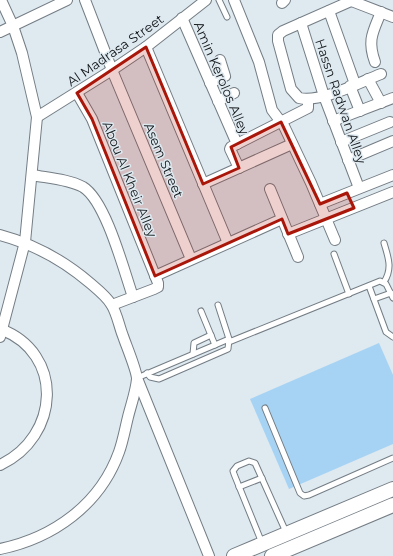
<svg xmlns="http://www.w3.org/2000/svg" width="393" height="556" font-family="Montserrat,sans-serif">
<rect width="100%" height="100%" fill="#dee9f0"/>
<path fill="#a6d3f4" d="M 379,343 L 393,375 L 393,444 L 289,489 L 250,399 Z"/>
<g fill="none" stroke-linecap="round" stroke-linejoin="round">
<g stroke="#747d84" stroke-width="7">
<g id="service">
<path d="M 219,0 L 227,17"/>
<path d="M 384,243 C 388,257 393,268 384,282"/>
<path d="M 334,254 L 349,294"/>
<path d="M 369,286 L 386,332 L 393,337"/>
<path d="M 374,299 L 391,293"/>
<path d="M 201,311 L 215,345"/>
<path d="M 229,342 L 380,281 L 386,284 L 393,298"/>
<path d="M 193,354 L 194,343 L 211,335"/>
<path d="M 147,373 L 150,377 L 159,379 L 228,349 L 229,339 L 218,305"/>
<path d="M 137,378 L 229,339"/>
<path d="M 265,408 L 300,493 L 304,496 L 309,495 L 393,458"/>
<path d="M 239,487 L 262,478"/>
<path d="M 262,543 L 234,474 L 233,471 L 237,466 L 249,461 L 255,463 L 286,532"/>
</g>
</g>
<g stroke="#747d84" stroke-width="12">
<g id="minor">
<path d="M 85,0 L 112,70 L 191,259"/>
<path d="M 234,0 L 259,62 L 272,110 L 284,126 L 311,183 L 335,240"/>
<path d="M 349,0 L 393,17"/>
<path d="M 351,1 L 283,31 L 278,35 L 278,41 L 291,89 L 299,98 C 322,103 360,82 381,74"/>
<path d="M 282,3 L 285,0"/>
<path d="M 329,11 L 355,84"/>
<path d="M 182,18 L 237,144 L 231,147 L 230,149 L 239,168"/>
<path d="M 301,23 L 324,96 L 359,188"/>
<path d="M 0,32 L 67,0"/>
<path d="M 146,47 L 228,243"/>
<path d="M 375,62 C 367,40 373,32 381,12"/>
<path d="M 368,79 L 381,103"/>
<path d="M 210,83 L 225,76 L 220,60"/>
<path d="M 350,86 L 360,111"/>
<path d="M 77,93 L 92,119 L 158,283 L 158,287 L 154,289 L 112,305"/>
<path d="M 218,101 L 234,93"/>
<path d="M 37,117 L 112,70 L 146,47 L 206,0"/>
<path d="M 333,121 L 393,98"/>
<path d="M 341,142 L 390,122"/>
<path d="M 237,144 L 308,108 L 308,99"/>
<path d="M 348,160 L 393,141"/>
<path d="M 32,175 C 48,178 68,179 83,187 C 106,201 124,271 133,297"/>
<path d="M 203,184 L 292,144"/>
<path d="M 270,189 L 298,257"/>
<path d="M 320,204 L 393,175"/>
<path d="M 288,234 L 393,192"/>
<path d="M 0,235 C 34,244 63,260 90,283 C 97,289 106,296 111,304 C 117,313 119,326 123,336 C 126,345 137,371 137,379 C 136,391 131,405 128,417 C 125,429 123,441 119,452 C 100,505 53,538 0,549"/>
<path d="M 155,276 L 282,219"/>
<path d="M 0,329 C 65,353 60,437 0,465"/>
<path d="M 0,337 L 25,242 L 37,117 L 22,53 L 13,26 L 1,0"/>
<path d="M 137,378 L 209,556"/>
</g>
</g>
<g stroke="#747d84" stroke-width="16">
<g id="secondary">
<path d="M 234,556 L 393,489"/>
<path d="M 272,556 L 393,505"/>
</g>
</g>
<use href="#service" stroke="#fff" stroke-width="5"/>
<use href="#minor" stroke="#fff" stroke-width="10"/>
<use href="#secondary" stroke="#fff" stroke-width="14"/>
</g>
<path fill="#a9170a" fill-opacity="0.2" stroke="#a9170a" stroke-width="3" stroke-linejoin="round" d="M 146,47 L 203,184 L 239,168 L 231,147 L 281,122 L 320,204 L 347,193 L 354,208 L 288,234 L 282,219 L 155,276 L 92,119 L 77,93 Z"/>
<g text-anchor="middle" stroke-width="3" stroke-linejoin="round" paint-order="stroke">
<g font-size="13" fill="#101417" stroke="#dee9f0">
<text transform="translate(115 50) rotate(-35)" y="5">Al Madrasa Street</text>
<text transform="translate(222 78) rotate(67)" y="5">Amin Kerolos Alley</text>
<text transform="translate(341 101) rotate(71)" y="5">Hassn Radwan Alley</text>
<text transform="translate(164 160) rotate(67)" y="5">Asem Street</text>
<text transform="translate(130 179) rotate(68)" y="5">Abou Al Kheir Alley</text>
</g>
</g>
</svg>
